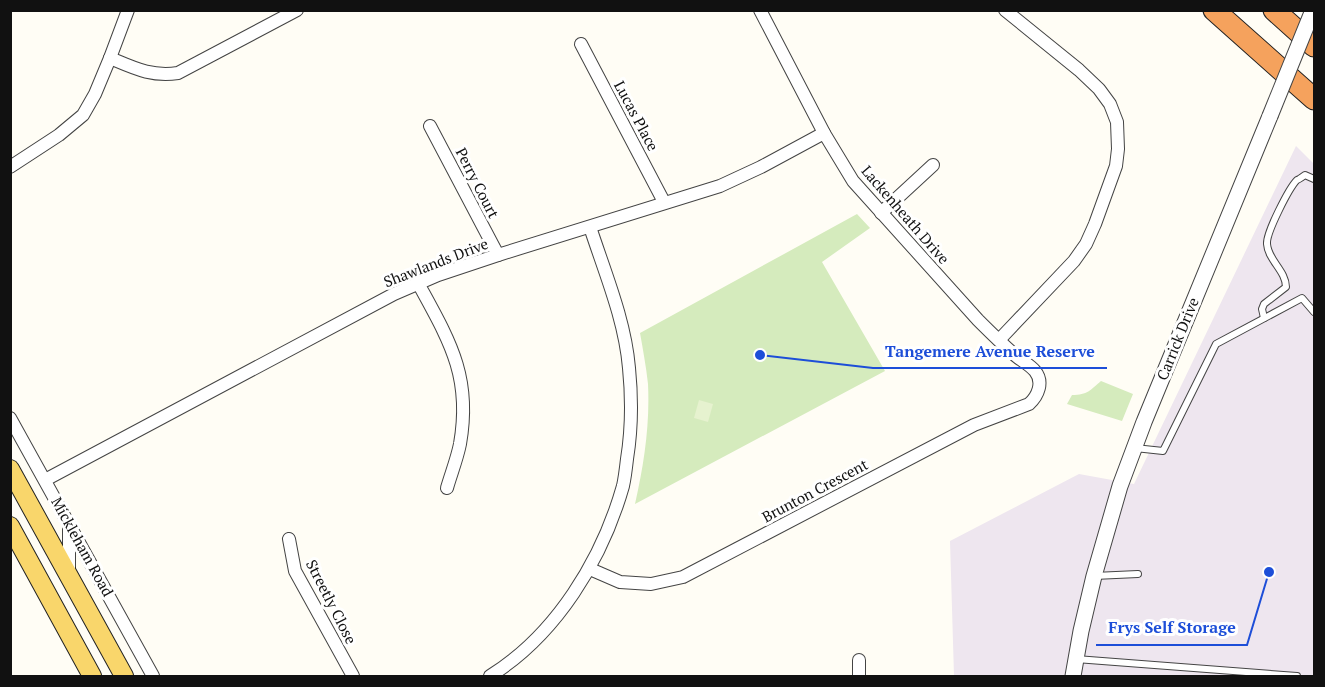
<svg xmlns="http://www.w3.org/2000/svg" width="1325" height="687" font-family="'PT Serif',serif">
<rect width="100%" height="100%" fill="#fffdf5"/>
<path fill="#eee6ef" d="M 1296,146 L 1314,164 L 1314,676 L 954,676 L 950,541 L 1079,474 L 1134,484 Z"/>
<g fill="#d5ebbd">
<path d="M 857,214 L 870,228 L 822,262 L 885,371 L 635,504 C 644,464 650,425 648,384 C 646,366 643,350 640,333 Z"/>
<path d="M 1101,381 L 1133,394 L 1122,421 L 1067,404 L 1072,395 C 1088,395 1090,390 1101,381 Z"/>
</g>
<path fill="#e6f2cf" d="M 699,400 L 713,404 L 708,422 L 694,418 Z"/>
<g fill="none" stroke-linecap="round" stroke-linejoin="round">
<g stroke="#444" stroke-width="8">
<g id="service">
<path d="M 1264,318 L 1262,309 L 1264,304 L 1286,287 C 1286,271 1268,260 1267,244 C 1266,233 1289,188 1297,180 C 1298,180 1305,175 1305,175 L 1314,179"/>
<path d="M 1135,448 L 1163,451 L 1216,344 L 1302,298 L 1314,312"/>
<path d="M 1094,576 L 1138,574"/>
<path d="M 1076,659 L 1297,676"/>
</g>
</g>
<g stroke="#444" stroke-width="14">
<g id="minor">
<path d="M 581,44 L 664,202"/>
<path d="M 110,58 C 134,68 151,77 178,73 L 297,10"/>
<path d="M 430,126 L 498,255"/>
<path d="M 10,167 L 59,135 L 83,115 L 95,94 L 110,58 L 128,10"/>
<path d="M 881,213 L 933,165"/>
<path d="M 418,283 C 449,340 472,376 460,444 C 457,459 451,474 447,488"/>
<path d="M 999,340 L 1074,261 L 1086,244 L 1095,224 L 1116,166 L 1118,149 L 1117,122 L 1110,104 L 1099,89 L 1079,70 L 1005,10"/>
<path d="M 10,418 L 153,676"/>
<path d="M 45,480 L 394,294 L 438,275 L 498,255 L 720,186 L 761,167 L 824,133"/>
<path d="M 289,539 L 295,571 L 353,676"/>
<path d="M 590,569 L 620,582 L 651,584 L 683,577 L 974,425 L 1029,404 C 1038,396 1044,382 1035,371 C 1030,365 1022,361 1016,356 C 1003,345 990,332 978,320 L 853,181 L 824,133 L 760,10"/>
<path d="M 69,571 L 69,525"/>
<path d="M 859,660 L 859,676"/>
<path d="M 490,676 C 556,635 602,560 623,486 C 625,477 626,468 627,459 C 632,428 632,398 629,368 C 625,320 605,273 590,227"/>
</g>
</g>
<g stroke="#444" stroke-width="17">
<path id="tertiary" d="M 1073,676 L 1081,631 L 1094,576 L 1120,486 L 1144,422 L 1270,116"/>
</g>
<g stroke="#222" stroke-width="20">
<g id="primary">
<path d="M 10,469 L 124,676"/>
<path d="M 10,526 L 92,676"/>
</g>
</g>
<g stroke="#222" stroke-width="23">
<g id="motorway">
<path d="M 1214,10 L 1314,99"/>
<path d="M 1274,10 L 1314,46"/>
</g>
</g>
<use href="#service" stroke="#fff" stroke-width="6"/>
<use href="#minor" stroke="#fff" stroke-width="12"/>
<use href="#tertiary" stroke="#fff" stroke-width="15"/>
<use href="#primary" stroke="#f9d66b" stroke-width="18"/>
<use href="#motorway" stroke="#f5a25d" stroke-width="21"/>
<g stroke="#444" stroke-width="17" stroke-linecap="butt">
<path id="tertiary-bridge" d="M 1270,116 L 1313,10"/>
</g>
<use href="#tertiary-bridge" stroke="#fff" stroke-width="15"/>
</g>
<g text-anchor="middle" stroke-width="6" stroke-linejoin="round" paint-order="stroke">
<g font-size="15" fill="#111" stroke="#fff">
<text transform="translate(636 116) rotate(62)" y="5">Lucas Place</text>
<text transform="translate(477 183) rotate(63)" y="5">Perry Court</text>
<text transform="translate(905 215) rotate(49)" y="5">Lackenheath Drive</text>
<text transform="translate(436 263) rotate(-21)" y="5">Shawlands Drive</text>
<text transform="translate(1178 339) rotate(-68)" y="5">Carrick Drive</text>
<text transform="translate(815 491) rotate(-28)" y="5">Brunton Crescent</text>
<text transform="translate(82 547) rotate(61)" y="5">Mickleham Road</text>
<text transform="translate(331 602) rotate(63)" y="5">Streetly Close</text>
</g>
</g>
<path fill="none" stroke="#1d4ed8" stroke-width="2" d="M760 355L873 368H1107M1269 572L1247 645H1096"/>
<g fill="#1d4ed8" stroke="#fff" stroke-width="2">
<circle cx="760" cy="355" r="6"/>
<circle cx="1269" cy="572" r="6"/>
</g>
<g font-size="16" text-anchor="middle" font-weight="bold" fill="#1d4ed8" stroke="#fff" stroke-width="6" stroke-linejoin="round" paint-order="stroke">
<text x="990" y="357">Tangemere Avenue Reserve</text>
<text x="1172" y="633">Frys Self Storage</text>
</g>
<rect width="1325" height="687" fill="none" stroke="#111111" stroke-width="24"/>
</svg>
